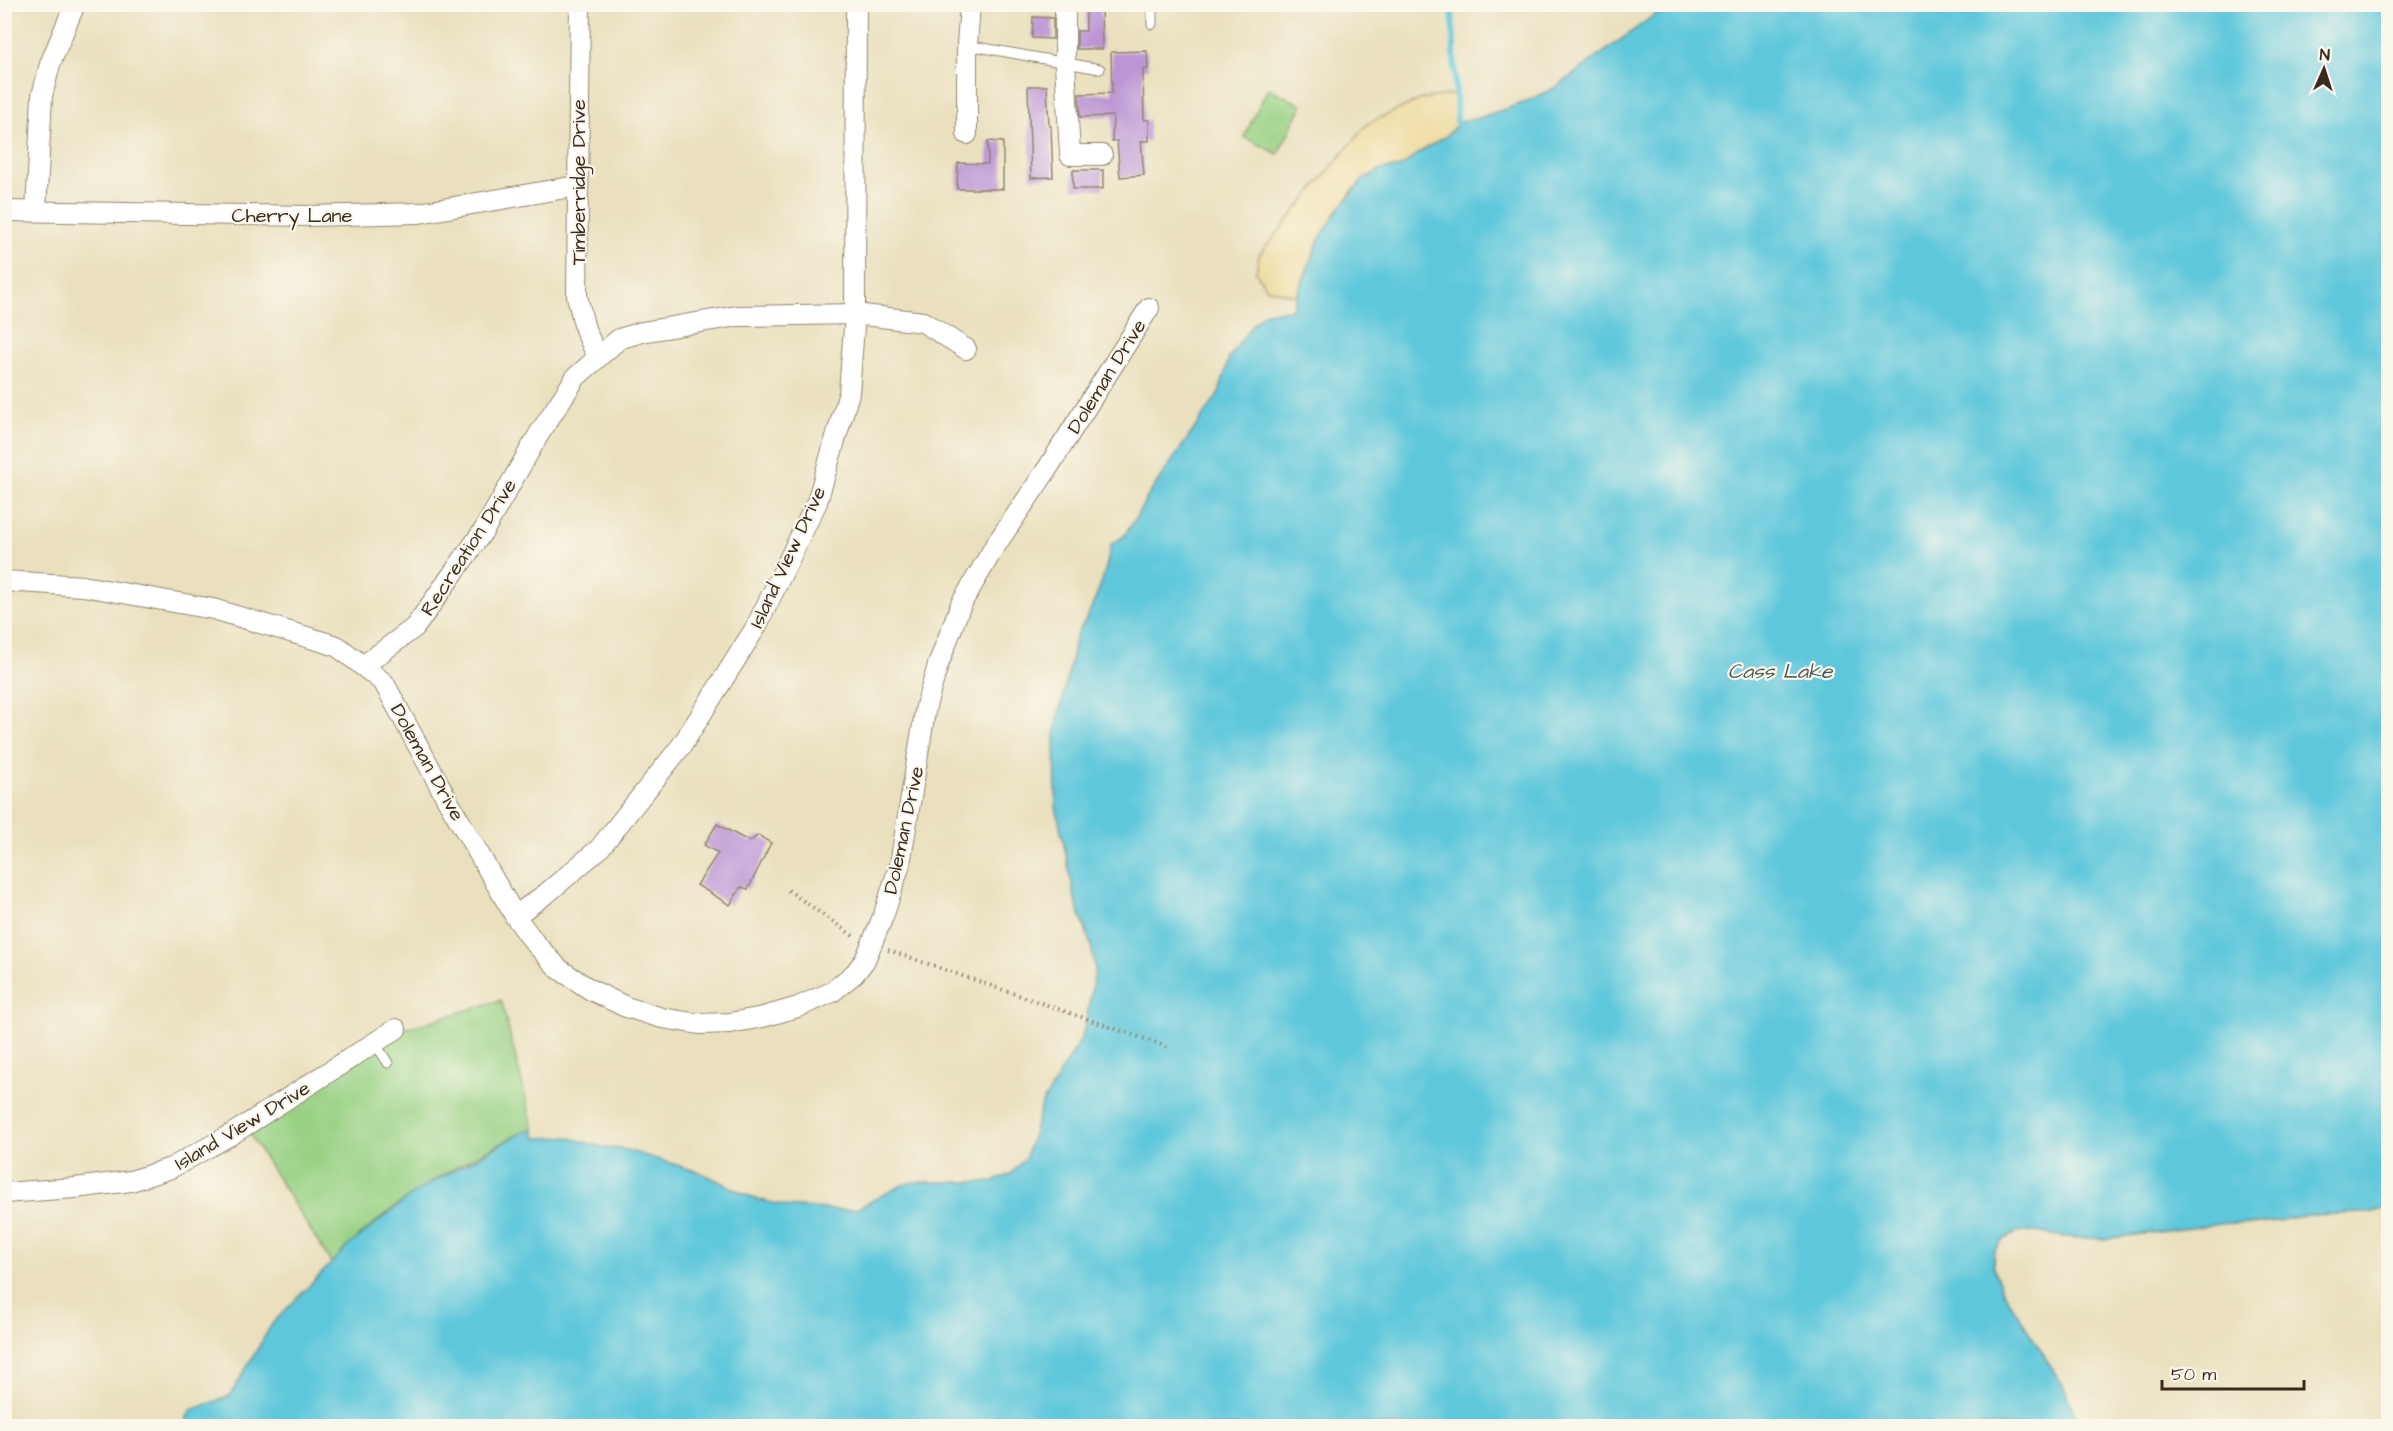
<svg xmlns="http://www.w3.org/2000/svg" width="2393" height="1431" font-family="'Architects Daughter',sans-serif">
<rect width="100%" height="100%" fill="#fbf7ec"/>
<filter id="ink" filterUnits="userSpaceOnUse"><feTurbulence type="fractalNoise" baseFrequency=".0167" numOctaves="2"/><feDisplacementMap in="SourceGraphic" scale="12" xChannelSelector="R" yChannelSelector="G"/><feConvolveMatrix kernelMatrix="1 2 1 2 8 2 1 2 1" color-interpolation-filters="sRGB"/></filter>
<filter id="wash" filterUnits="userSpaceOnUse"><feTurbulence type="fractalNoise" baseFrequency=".008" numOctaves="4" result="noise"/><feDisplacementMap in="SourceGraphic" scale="24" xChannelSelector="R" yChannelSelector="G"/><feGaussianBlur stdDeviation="1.35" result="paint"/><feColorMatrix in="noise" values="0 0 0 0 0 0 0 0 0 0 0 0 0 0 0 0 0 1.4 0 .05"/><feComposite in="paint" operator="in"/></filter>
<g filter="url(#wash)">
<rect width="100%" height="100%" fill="#eae0be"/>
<g fill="#99d285" stroke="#6a7e52" stroke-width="1.5">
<path d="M 1268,88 L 1302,105 L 1278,154 L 1244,137 Z"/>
<path d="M 501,1000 L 534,1130 C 518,1132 505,1141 491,1148 C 433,1178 375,1215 332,1264 L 247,1130 L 398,1031 Z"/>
</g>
<path fill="#eeda9e" stroke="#94825e" stroke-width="1.5" d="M 1455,94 L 1457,124 L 1445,137 L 1423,150 L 1401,167 L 1380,170 L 1363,180 L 1352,191 L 1319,240 L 1296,296 L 1266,288 L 1256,272 L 1259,255 L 1367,124 L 1421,99 Z"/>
<path fill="#5ec7db" stroke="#4c787c" stroke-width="1.5" d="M 1668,5 L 2388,5 L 2388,1208 L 2369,1213 L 2307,1215 L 2261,1224 L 2229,1223 L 2104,1239 L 2063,1237 L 2031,1231 L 2017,1233 L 2003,1240 L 1994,1251 L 1993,1266 L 2001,1288 L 2064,1387 L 2079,1426 L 189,1426 L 186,1419 L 191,1410 L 230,1396 L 272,1324 L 348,1246 L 415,1192 L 525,1131 L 534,1130 L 536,1138 L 567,1137 L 602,1147 L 623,1149 L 700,1172 L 753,1198 L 785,1206 L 841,1210 L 856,1209 L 902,1185 L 914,1182 L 991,1182 L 1011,1174 L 1026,1157 L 1042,1104 L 1081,1039 L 1086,1022 L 1095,970 L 1091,945 L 1076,903 L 1056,807 L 1055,732 L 1073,652 C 1074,634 1079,632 1087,617 C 1099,593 1107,570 1111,544 L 1123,537 L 1132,524 L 1148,496 L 1219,393 L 1229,358 L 1251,326 L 1265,312 L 1290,310 L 1293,306 L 1319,240 L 1337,211 L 1363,180 L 1380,170 L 1401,167 L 1423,150 L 1445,137 L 1463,120 L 1475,119 L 1523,103 L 1556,87 Z"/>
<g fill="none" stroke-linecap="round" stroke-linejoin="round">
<path stroke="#5ec7db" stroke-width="6" d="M 1452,4 L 1457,124"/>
</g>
<g id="blocks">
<g fill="#bc95d5">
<path d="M 1086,4 L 1101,4 L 1102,49 L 1077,49 L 1077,31 L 1086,31 Z"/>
<path d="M 1033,17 L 1053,18 L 1053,39 L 1032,38 Z"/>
<path d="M 1147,51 L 1148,69 L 1143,69 L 1144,120 L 1149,120 L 1149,141 L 1141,141 L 1144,175 L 1120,177 L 1117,141 L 1112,141 L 1113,116 L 1080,117 L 1079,94 L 1112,93 L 1111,52 Z"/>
<path d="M 1028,86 L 1047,86 L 1049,126 L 1051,126 L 1053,177 L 1031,178 Z"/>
<path d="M 988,141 L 1003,142 L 1003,189 L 957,189 L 958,163 L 988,164 Z"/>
<rect x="1073" y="170" width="30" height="19"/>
<path d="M 717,824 L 750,842 L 758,835 L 771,843 L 748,889 L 741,887 L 730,905 L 697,885 L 718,853 L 704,845 Z"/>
</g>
</g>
</g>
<g filter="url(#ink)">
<use href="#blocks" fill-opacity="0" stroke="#92856e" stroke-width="1.5"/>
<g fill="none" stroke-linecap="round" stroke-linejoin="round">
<g stroke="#92856e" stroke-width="11">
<g id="lane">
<path d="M 1152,24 L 1152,4"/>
<path d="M 967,45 L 1100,69"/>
<path d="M 375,1043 L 388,1063"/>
</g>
</g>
<g stroke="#92856e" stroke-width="22">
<g id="street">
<path d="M 580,4 L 577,296 L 585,329 L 597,356"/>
<path d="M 1065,4 L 1065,63 L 1070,155 L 1102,155"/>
<path d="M 967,134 L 967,45 L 970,4"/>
<path d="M 4,211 L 310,216 L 419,213 L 577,186"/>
<path d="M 36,211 L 42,96 L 50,64 L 75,4"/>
<path d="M 4,581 L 83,586 L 213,609 L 337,646 L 363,666 L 415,627 L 484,530 L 539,434 L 576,377 L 619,339 L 642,332 L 737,316 L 855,314 L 923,322 L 966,349"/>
<path d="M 363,666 L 384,683 L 448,801 L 515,916 L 534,942 L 559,969 L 591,990 L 626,1007 L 662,1018 L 699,1024 L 730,1023 L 763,1017 L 798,1007 L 832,992 L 855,973 L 865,960 L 884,914 L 900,864 L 926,706 L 938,665 L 961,604 L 995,546 L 1044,474 L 1149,308"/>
<path d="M 515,916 L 547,893 L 599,849 L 682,745 L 756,627 L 817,502 L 849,393 L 855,314 L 856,4"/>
<path d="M 4,1193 L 75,1188 L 131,1181 L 171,1168 L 232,1134 L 396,1029"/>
</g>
</g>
<g stroke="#92856e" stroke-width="4" stroke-dasharray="1.5 4.5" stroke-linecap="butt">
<path d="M 788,890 L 856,938"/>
<path d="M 888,950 L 1171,1048"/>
</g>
<use href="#lane" stroke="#fff" stroke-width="9"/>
<use href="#street" stroke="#fff" stroke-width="20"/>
</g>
</g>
<g text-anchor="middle" stroke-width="4.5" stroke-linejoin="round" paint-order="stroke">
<g font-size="20" fill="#3b2a1e" stroke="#fbf7ec">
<text transform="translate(578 182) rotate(-90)" y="7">Timberridge Drive</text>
<text x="292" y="222">Cherry Lane</text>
<text transform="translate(1106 376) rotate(-58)" y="7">Doleman Drive</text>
<text transform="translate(468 547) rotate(-57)" y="7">Recreation Drive</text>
<text transform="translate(787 557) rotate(-65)" y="7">Island View Drive</text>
<text transform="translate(428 762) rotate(61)" y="7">Doleman Drive</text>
<text transform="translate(903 830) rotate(-78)" y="7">Doleman Drive</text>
<text transform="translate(242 1125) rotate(-31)" y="7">Island View Drive</text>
</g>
<g font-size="21" font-style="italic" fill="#465957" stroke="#fbf7ec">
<text x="1780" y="678">Cass Lake</text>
</g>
</g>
<rect width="2393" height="1431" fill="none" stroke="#fbf7ec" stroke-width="24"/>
<g transform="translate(2324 69) rotate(3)" stroke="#fbf7ec" stroke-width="4.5" paint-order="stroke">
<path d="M0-4.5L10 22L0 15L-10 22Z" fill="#3b2a1e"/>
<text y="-9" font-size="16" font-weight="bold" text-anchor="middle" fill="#3b2a1e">N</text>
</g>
<path d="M2162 1380v9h142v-9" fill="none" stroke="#3b2a1e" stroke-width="3"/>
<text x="2171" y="1380" font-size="18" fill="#3b2a1e" stroke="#fbf7ec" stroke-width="4.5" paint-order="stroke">50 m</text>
</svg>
